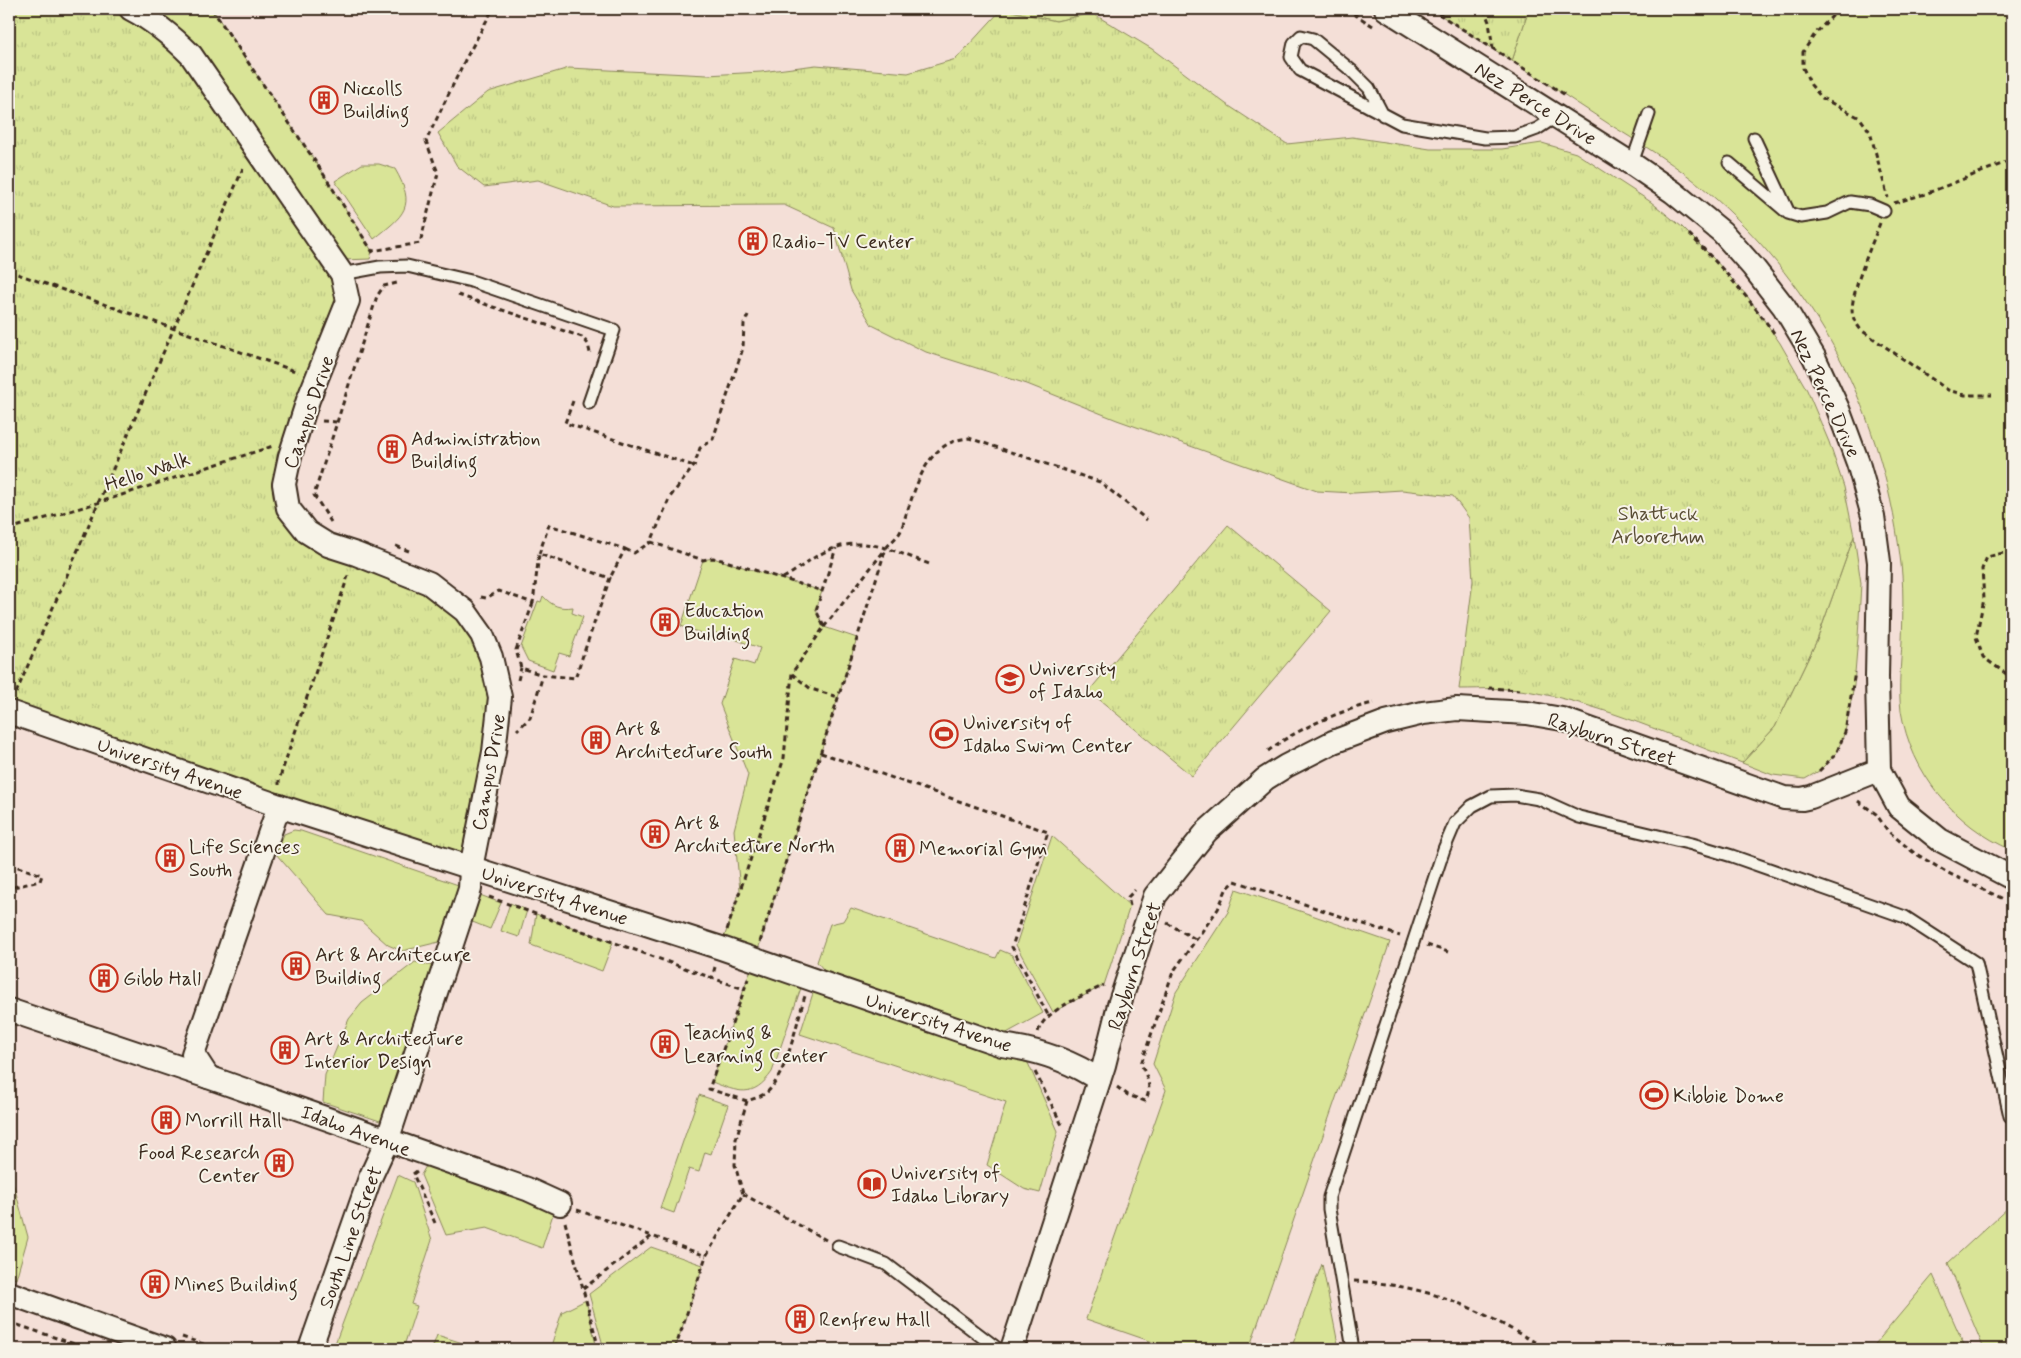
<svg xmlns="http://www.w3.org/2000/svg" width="2021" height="1358" font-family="Mynerve,sans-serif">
<defs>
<pattern id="park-tufts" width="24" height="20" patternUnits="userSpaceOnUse" patternTransform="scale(1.25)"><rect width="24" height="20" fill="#d9e497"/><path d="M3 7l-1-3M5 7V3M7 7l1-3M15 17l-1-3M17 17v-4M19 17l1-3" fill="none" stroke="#bbc482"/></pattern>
</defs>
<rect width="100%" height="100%" fill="#f7f3e8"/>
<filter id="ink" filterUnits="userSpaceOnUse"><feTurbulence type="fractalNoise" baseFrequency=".02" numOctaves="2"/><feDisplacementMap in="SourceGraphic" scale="10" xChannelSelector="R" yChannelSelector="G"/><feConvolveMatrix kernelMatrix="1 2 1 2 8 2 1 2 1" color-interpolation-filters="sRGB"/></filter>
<g filter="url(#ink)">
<rect fill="#f4dfd7" x="9" y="9" width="2003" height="1340"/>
<g fill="#d9e497" stroke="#8a875a">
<path d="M 153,9 L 212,9 L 319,167 L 372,251 L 370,259 L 343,260 L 205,57 L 163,15 Z"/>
<path d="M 1002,9 L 1104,9 L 1092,13 L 1056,21 Z"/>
<path d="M 1529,9 L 2012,9 L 2012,850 C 1955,826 1911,773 1901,711 C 1898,688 1901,664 1902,641 C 1903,613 1904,584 1900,556 C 1891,483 1868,407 1831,342 C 1799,286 1758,235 1708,192 C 1678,166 1643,145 1609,124 C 1577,103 1545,82 1512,61 Z"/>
<path d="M 362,164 L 379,164 L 395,169 C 417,207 404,215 374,239 L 335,181 Z"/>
<path d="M 1854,536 L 1861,583 L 1858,637 L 1854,685 L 1845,732 L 1836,754 L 1819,771 L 1805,779 L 1773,775 L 1742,763 L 1775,727 L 1817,640 Z"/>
<path d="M 713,558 L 822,591 L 816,610 L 824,627 L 857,638 L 757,953 L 723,941 L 740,890 L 734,830 L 748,775 L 720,704 L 735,659 L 754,665 L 760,648 L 708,630 L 706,635 L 681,626 L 703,560 Z"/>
<path d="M 543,596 C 552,606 560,609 573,607 L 572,613 L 583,617 L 569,656 L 559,653 L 553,670 L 528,661 L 521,647 L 538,601 L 541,602 Z"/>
<path d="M 294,830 L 301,831 L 470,889 L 443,941 L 402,951 L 388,945 L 361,921 L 329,915 L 276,854 L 284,834 Z"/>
<path d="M 1052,836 L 1130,906 L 1104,985 L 1053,1012 L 1016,945 Z"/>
<path d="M 1236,889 L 1390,942 L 1249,1349 L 1173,1349 L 1086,1319 L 1166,1090 L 1153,1064 L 1176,992 L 1228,912 Z"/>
<path d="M 480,895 L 501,903 L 490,929 L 470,921 Z"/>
<path d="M 510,903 L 527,910 L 519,937 L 501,931 Z"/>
<path d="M 851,908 L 996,958 L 1000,950 L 1012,955 L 1043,1013 L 1003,1035 L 829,976 L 817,962 L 830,924 L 843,921 Z"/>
<path d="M 536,914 L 613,942 L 602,971 L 531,945 Z"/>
<path d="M 415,962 L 443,968 L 392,1125 L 323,1102 L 325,1075 L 349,1019 L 362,1003 Z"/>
<path d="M 752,966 L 802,985 L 772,1072 C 753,1099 738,1092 712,1082 Z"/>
<path d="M 814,990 L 1028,1063 L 1058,1131 L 1040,1193 L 1024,1189 L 987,1165 L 1006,1102 L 800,1034 Z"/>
<path d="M 699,1095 L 728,1105 L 711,1154 L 705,1152 L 699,1172 L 689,1169 L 674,1213 L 660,1208 Z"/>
<path d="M 426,1166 L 555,1208 L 542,1248 L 487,1228 L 446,1235 L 421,1175 Z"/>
<path d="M 398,1175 L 413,1182 L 432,1240 L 411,1304 L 417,1306 L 403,1349 L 333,1349 Z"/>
<path d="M 9,1179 L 14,1186 L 28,1237 L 16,1279 L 9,1277 Z"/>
<path d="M 2012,1204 L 2012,1349 L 1984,1349 L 1948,1263 Z"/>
<path d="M 651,1247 L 703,1265 L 675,1349 L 604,1349 L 589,1294 Z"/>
<path d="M 1322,1264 L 1339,1349 L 1291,1349 Z"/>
<path d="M 1933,1275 L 1966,1349 L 1871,1349 Z"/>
<path d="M 586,1300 L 597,1349 L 550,1349 L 562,1312 Z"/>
<path d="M 437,1335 L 482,1349 L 432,1349 Z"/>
</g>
<g fill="url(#park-tufts)" stroke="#8a875a">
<path d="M 9,9 L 131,9 L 172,36 L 348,301 L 284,484 L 307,532 L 465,611 L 500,697 L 471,868 L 9,712 Z"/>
<path d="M 1002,9 L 1056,21 L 1092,13 L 1152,49 L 1226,104 L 1287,144 L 1352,137 L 1430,149 L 1502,149 L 1542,143 L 1576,153 L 1651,202 L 1682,227 L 1715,260 L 1748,297 L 1780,343 L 1807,390 L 1829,442 L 1844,487 L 1854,536 L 1817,640 L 1775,727 L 1742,763 C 1673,737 1605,705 1532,692 C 1508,687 1484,689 1459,689 L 1473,581 L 1469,518 L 1453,496 L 1402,490 L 1354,493 L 1317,491 L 1117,420 L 1027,384 L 926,352 L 872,325 L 851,290 L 834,228 L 784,205 L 613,206 L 538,180 L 484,187 L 457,166 L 438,133 L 488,92 L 569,68 L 707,75 L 761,72 L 816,65 L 908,73 L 956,59 Z"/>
<path d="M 1431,9 L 1529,9 L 1512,61 Z"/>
<path d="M 1228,525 L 1331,611 L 1192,776 L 1089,691 Z"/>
</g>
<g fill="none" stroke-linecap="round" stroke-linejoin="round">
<g stroke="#3b2a1e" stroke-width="15">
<g id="lane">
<path d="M 1383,115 L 1369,88 L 1352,71 L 1313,39 L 1301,36 L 1294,43 L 1291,57 L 1300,70 L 1402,124 L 1485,138 L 1515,137 L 1537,129 L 1557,116"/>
<path d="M 1754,138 L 1788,211"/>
<path d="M 1632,163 L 1649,114"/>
<path d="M 1729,163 L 1788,213 L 1801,217 L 1827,213 L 1850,202 L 1870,205 L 1884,211"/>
<path d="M 342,274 L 380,267 L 407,266 L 471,281 L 614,330 L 589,403"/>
<path d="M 838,1246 L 886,1264 L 998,1349"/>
<path d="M 1353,1349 L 1329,1209 L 1329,1197 L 1444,849 L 1455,823 L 1472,806 L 1491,796 L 1515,795 L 1539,799 L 1579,817 L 1692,844 L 1732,856 L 1905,917 L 1976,963 L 2010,1116 L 2012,1118"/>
</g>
</g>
<g stroke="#3b2a1e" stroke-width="26">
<g id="street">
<path d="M 131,9 C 154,21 172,36 191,55 L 342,274 L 348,301 L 308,400 L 290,456 L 284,484 L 288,508 L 307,532 L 328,545 L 356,554 L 429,583 L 465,611 L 482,635 L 491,657 L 500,697 L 494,752 L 471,868 L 470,889 L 387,1141 L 370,1178 L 310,1349"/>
<path d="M 1386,9 L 1635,166 L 1673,192 L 1722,232 L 1753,267 L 1784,307 L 1814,357 L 1838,409 L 1858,463 L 1873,516 L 1879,562 L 1877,677 L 1879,770 L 1899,807 L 1940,840 L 2012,878"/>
<path d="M 9,712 L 279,806 L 721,948 L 1002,1045 C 1037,1050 1070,1060 1099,1080"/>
<path d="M 9,1010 L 208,1077 L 527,1189 L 560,1204"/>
<path d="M 208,1077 L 193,1054 L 279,806"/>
<path d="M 9,1293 L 165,1349"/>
<path d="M 1012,1349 L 1104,1065 L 1119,1005 L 1155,896 L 1207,831 L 1265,779 L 1286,766 L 1333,742 L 1386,722 L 1423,713 L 1457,709 L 1527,713 L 1562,719 L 1784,798 L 1802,799 L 1811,797 L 1879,770"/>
</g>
</g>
<g stroke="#3b2a1e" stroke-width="3" stroke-dasharray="5 4" stroke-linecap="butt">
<path d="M 212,9 L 319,167 L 372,251"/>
<path d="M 1346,9 L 1373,26"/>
<path d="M 1431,9 L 1567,96"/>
<path d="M 1484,9 L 1489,22 L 1493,49"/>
<path d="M 1839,9 L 1815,34 L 1803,52 L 1803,68 L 1811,85 L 1822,98 L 1860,118 L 1870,132 L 1888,198"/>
<path d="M 1894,203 L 1925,194 L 2012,160"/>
<path d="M 1880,223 C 1873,242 1847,300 1853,316 C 1854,321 1858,326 1861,330 L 1948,390 L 1965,395 L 1992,395"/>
<path d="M 1689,234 C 1720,265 1748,297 1774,333"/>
<path d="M 373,253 L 372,251 L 420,243 L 438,173 L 426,141 L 465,60 L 493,9"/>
<path d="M 9,271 L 298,372"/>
<path d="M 458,295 L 582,337 L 588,344 L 590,353"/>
<path d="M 748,315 L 744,324 L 743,348 L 713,439 L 700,448 L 694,466 L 670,497 L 651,542 L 703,560 L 713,558 L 722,560 L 822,591"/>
<path d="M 573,401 L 565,423 L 694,466"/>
<path d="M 322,421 L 337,422"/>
<path d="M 331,522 L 314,495 L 377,296 L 384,286 L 397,283"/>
<path d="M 9,529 L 97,503 L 273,446"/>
<path d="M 396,546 L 409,551"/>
<path d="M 625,549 L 634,553 L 651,542"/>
<path d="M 539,554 L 549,525 L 625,549 L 610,578"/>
<path d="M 2012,554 L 2003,553 L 1987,557 L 1982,569 L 1984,599 L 1976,637 L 1983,657 L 2012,678"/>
<path d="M 783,578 C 795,572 804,564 815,557 C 861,531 887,549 932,565"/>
<path d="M 481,597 L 486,598 L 499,591 L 533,603 L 539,554 L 610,578 L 575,678 L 543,675 L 530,718 L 517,730"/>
<path d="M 533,603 L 516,650 L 521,668 L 543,675"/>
<path d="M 824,627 L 884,551"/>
<path d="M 792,674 L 811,689 L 838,697"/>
<path d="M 518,680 L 521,668"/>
<path d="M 1489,688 L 1520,690"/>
<path d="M 16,693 L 244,166"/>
<path d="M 1268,751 C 1293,731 1343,709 1374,703"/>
<path d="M 821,753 L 1048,832 L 1012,947 L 1048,1015"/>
<path d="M 1819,771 L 1836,754 L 1845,732 L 1855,672"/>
<path d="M 279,785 L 279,780 L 349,573"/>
<path d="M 1858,801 L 1876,814 L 1888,831 L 1913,852 L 1946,872 L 2012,903"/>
<path d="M 9,864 L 42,875 L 40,881 L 9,888"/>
<path d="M 489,897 L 712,978"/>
<path d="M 1130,906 L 1128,897 L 1135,890"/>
<path d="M 1167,923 L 1197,940"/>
<path d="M 727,930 L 784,758 L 792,673 L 824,627 L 816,610 L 836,548"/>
<path d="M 760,942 L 886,548 C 890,543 895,539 899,534 C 903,528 904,519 907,512 C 918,480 929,441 969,438 L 1100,482 L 1147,520"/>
<path d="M 1427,945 L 1448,952"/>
<path d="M 715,967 L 712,978 L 744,989"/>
<path d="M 1038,1032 C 1044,1010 1084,996 1104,985"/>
<path d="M 1035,1072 L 1063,1127"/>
<path d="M 1117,1087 L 1128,1095 L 1145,1101 C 1153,1087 1147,1078 1141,1064 L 1173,972 L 1218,909 L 1226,890 L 1235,881 L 1400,936"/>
<path d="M 747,1101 L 709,1089 L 748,979"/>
<path d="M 417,1171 L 413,1174 L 435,1223"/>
<path d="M 743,1194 L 826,1240"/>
<path d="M 577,1210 L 652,1236"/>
<path d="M 565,1222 L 599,1349"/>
<path d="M 1354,1281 C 1397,1283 1442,1294 1481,1313 C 1504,1324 1525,1338 1549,1349"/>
<path d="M 583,1289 L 652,1236 L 706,1256"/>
<path d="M 9,1322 L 89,1349"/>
<path d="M 182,1337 L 218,1349"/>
<path d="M 675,1349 L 706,1256 L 743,1194 L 735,1165 L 736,1139 L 747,1101 C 755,1098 765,1096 771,1088 C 789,1066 796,1024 805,996"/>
</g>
<use href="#lane" stroke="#f7f3e8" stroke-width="11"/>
<use href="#street" stroke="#f7f3e8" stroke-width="22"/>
</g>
</g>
<defs>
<g id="building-ring" transform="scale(1.4375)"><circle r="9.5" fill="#f7f3e8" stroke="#c8321e" stroke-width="1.5"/><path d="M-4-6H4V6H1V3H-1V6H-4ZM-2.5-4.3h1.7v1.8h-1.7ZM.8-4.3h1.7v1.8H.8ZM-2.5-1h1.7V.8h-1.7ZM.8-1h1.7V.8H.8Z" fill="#c8321e"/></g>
<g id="university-ring" transform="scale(1.4375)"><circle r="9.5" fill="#f7f3e8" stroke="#c8321e" stroke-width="1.5"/><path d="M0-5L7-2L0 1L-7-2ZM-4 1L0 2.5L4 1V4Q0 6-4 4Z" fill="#c8321e"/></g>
<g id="stadium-ring" transform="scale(1.4375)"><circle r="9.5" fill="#f7f3e8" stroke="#c8321e" stroke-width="1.5"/><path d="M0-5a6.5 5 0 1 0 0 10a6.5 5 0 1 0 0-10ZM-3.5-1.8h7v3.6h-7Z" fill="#c8321e"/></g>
<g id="library-ring" transform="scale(1.4375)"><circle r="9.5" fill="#f7f3e8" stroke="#c8321e" stroke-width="1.5"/><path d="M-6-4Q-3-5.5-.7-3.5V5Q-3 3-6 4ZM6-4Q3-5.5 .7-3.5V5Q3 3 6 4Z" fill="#c8321e"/></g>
</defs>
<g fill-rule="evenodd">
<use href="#building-ring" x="324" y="100"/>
<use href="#building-ring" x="753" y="241"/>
<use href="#building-ring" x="392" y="449"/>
<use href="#building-ring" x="665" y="622"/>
<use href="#university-ring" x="1010" y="679"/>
<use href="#stadium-ring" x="944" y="734"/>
<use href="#building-ring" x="596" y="740"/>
<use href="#building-ring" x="655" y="834"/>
<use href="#building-ring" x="900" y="848"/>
<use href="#building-ring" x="170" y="858"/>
<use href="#building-ring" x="296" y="966"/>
<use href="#building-ring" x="104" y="978"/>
<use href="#building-ring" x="665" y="1044"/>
<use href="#building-ring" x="285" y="1050"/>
<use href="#stadium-ring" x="1654" y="1095"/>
<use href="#building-ring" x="166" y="1120"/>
<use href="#building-ring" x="279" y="1163"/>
<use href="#library-ring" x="872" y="1184"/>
<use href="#building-ring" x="155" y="1284"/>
<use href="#building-ring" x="800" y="1319"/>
</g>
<g text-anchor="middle" stroke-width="4" stroke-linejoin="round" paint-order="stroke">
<g font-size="20" fill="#3b2a1e" stroke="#f7f3e8" text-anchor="start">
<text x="343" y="95">Niccolls<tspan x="343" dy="23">Building</tspan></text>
<text x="772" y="248">Radio-TV Center</text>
<text x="411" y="445">Administration<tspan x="411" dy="23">Building</tspan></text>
<text x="684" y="617">Education<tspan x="684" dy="23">Building</tspan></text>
<text x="1029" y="675">University<tspan x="1029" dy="23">of Idaho</tspan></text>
<text x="963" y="729">University of<tspan x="963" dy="23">Idaho Swim Center</tspan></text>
<text x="615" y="735">Art &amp;<tspan x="615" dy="23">Architecture South</tspan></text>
<text x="674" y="829">Art &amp;<tspan x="674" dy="23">Architecture North</tspan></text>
<text x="189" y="853">Life Sciences<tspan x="189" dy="23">South</tspan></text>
<text x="919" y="855">Memorial Gym</text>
<text x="315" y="961">Art &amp; Architecure<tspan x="315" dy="23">Building</tspan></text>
<text x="123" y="985">Gibb Hall</text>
<text x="684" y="1039">Teaching &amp;<tspan x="684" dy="23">Learning Center</tspan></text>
<text x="304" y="1045">Art &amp; Architecture<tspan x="304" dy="23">Interior Design</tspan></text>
<text x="1673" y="1102">Kibbie Dome</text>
<text x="185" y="1127">Morrill Hall</text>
<text x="260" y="1159" text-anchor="end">Food Research<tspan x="260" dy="23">Center</tspan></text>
<text x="891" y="1179">University of<tspan x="891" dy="23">Idaho Library</tspan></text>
<text x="174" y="1291">Mines Building</text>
<text x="819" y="1326">Renfrew Hall</text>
</g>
<g font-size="20" fill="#3b2a1e" stroke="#f7f3e8">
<text transform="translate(1536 103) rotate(32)" y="7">Nez Perce Drive</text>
<text transform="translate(1826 393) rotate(65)" y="7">Nez Perce Drive</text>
<text transform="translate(308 412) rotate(-71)" y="7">Campus Drive</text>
<text transform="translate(147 471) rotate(-18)" y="7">Hello Walk</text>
<text transform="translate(1612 739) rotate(18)" y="7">Rayburn Street</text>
<text transform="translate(170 768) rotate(19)" y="7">University Avenue</text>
<text transform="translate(488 772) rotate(-80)" y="7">Campus Drive</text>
<text transform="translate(555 895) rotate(18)" y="7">University Avenue</text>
<text transform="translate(1134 966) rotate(-72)" y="7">Rayburn Street</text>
<text transform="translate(939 1022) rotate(18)" y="7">University Avenue</text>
<text transform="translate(356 1130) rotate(20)" y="7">Idaho Avenue</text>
<text transform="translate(350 1237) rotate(-70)" y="7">South Line Street</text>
</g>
<g font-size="20" fill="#5b4f36" stroke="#f7f3e8">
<text x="1658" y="520">Shattuck<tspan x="1658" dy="23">Arboretum</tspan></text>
</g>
</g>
<rect width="2021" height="1358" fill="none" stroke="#f7f3e8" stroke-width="30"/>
<rect x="15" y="15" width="1991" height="1328" fill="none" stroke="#3b2a1e" stroke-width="2" filter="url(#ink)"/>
</svg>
